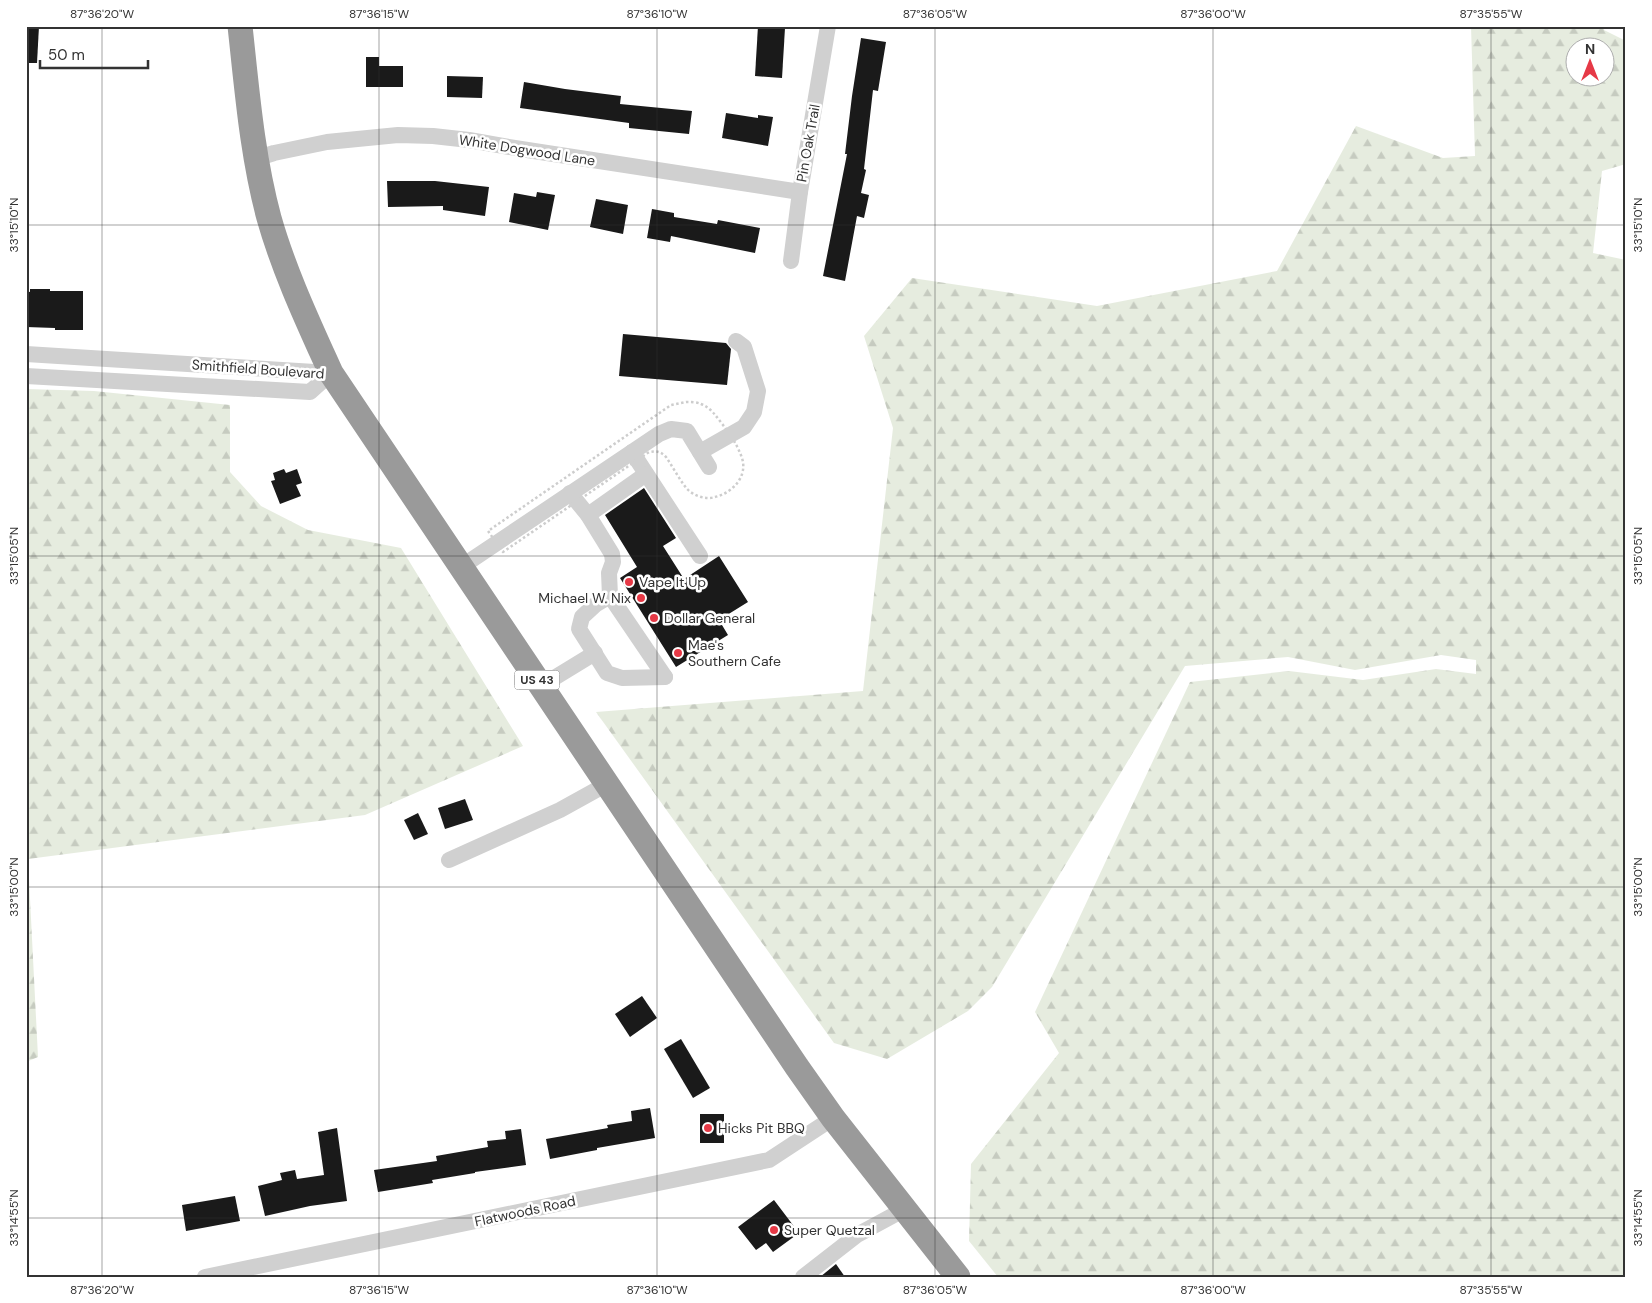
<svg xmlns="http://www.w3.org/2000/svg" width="1652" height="1303" font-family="'DM Sans',sans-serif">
<defs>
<pattern id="forest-firs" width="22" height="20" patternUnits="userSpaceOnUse" patternTransform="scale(1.25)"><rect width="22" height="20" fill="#e6ecdf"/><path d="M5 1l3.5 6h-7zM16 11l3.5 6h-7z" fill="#c6cbc0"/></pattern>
</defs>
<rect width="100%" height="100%" fill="#fff"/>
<g fill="url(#forest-firs)" fill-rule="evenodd">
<path d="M 1471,26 L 1605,26 L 1604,30 L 1626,41 L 1626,164 L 1602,171 L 1593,253 L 1626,260 L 1626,1277 L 998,1277 L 969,1241 L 971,1164 L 1059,1053 L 1035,1012 L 1190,682 L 1289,671 L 1363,680 L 1436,669 L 1476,674 L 1476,660 L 1441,655 L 1355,670 L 1288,657 L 1185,666 L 992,987 L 968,1011 L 887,1059 L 834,1043 L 596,712 L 863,691 L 893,428 L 864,336 L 912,278 L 1097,306 L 1277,271 L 1356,126 L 1443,158 L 1475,156 ZM 1574,48 L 1604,48 L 1604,78 L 1574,78 Z"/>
<path d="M 26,389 L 94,391 L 230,405 L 230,472 L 261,506 L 308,530 L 401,548 L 523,746 L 365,815 L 28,859 L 38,1057 L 26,1062 Z"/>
</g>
<g fill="#1a1a1a">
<path d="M 26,26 L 39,26 L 37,63 L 26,63 Z"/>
<path d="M 758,26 L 785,28 L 782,78 L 755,76 Z"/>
<path d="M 861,38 L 886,42 L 878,91 L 873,90 L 864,169 L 866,170 L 861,193 L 869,195 L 864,218 L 857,216 L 845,281 L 823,276 L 847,154 L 845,154 L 852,96 Z"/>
<path d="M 366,57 L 379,57 L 379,66 L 403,66 L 403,87 L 366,87 Z"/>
<path d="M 447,76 L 483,77 L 482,98 L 447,97 Z"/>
<path d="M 524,82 L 565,89 L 621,96 L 620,104 L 692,111 L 689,134 L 629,128 L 629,123 L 520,108 Z"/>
<path d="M 726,113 L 758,118 L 758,115 L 773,117 L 768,146 L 722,138 Z"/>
<path d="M 387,181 L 435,181 L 489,187 L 485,216 L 443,210 L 443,206 L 388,207 Z"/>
<path d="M 537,192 L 555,195 L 548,230 L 509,222 L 514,193 L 536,197 Z"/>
<path d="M 596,199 L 628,205 L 623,234 L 590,227 Z"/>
<path d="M 652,209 L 674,213 L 674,217 L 717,224 L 718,220 L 760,228 L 755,253 L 671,236 L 670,242 L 647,238 Z"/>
<path d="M 30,289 L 50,289 L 50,291 L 83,291 L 83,330 L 55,330 L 55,328 L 26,327 L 26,291 L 30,292 Z"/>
<path d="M 623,334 L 726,343 L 731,349 L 727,385 L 619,376 Z"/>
<path d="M 284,469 L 286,473 L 297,469 L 302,483 L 296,485 L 301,496 L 280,504 L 271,481 L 275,480 L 273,473 Z"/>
<path d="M 644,488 L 676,538 L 663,546 L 684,579 L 719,556 L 748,602 L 719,620 L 728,635 L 676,667 L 620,578 L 637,567 L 605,515 Z"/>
<path d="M 465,799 L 473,820 L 445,829 L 438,808 Z"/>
<path d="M 418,813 L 428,834 L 414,840 L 404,820 Z"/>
<path d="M 642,996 L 657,1018 L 630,1037 L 615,1014 Z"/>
<path d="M 681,1039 L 710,1088 L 693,1098 L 664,1049 Z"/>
<path d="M 650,1108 L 655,1138 L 597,1148 L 597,1150 L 550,1159 L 546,1139 L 608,1128 L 607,1125 L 632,1121 L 631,1111 Z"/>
<rect x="700" y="1114" width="24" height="29"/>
<path d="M 337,1128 L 347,1201 L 310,1206 L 265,1216 L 258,1186 L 282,1180 L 280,1173 L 295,1170 L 297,1179 L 324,1175 L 318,1132 Z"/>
<path d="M 521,1129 L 526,1165 L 475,1172 L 475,1173 L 432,1180 L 433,1183 L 378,1192 L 374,1170 L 437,1161 L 436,1156 L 488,1147 L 487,1141 L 506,1139 L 505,1131 Z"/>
<path d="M 235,1196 L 240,1221 L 186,1231 L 182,1205 Z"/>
<path d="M 774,1200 L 799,1233 L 773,1252 L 766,1243 L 756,1250 L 738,1227 Z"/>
<path d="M 836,1264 L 845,1277 L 820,1277 Z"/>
</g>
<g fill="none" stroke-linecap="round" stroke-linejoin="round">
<path stroke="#cdcdcd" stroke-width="2.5" stroke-dasharray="2.5 2.5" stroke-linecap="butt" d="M 686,402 C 691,402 697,402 701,404 C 711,408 716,416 723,425 C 730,434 738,446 742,458 C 748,477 732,493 715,497 C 706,500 694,496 687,489 C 679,479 673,467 666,457 C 660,451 657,451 649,452 L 503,552 L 488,531 L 671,405 Z"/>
<g stroke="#d0d0d0" stroke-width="16">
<path d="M 255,159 L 274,153 L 327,142 L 398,135 L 433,136 L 469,140 L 521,149 L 800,192"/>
<path d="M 791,261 L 800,192 L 828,26"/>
<path d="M 26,354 L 331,373"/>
<path d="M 26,376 L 310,392 L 331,373"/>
<path d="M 632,452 L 700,556"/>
<path d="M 700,452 L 744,427 L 754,412 L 758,391 L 744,347 L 736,341"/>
<path d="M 570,493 L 588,515 L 612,554 L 613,562 L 609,573 L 610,596 L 665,677"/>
<path d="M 588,515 L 646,474"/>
<path d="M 461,567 L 659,434 L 671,429 L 687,431 L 709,467"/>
<path d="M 610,596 L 595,605 L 582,617 L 579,629 L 607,673 L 622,678 L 665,677"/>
<path d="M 541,686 L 595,653"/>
<path d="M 449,860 L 560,810 L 607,784"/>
<path d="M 205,1277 L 769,1160 L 833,1118"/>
<path d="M 803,1277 L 857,1235 L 905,1209"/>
</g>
<path stroke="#9a9a9a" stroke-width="25" d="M 240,26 C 247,90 252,155 269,218 C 284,271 308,322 331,373 L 797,1067 L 833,1118 L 958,1277"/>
</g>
<path fill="none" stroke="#333" stroke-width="1" stroke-opacity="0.45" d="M 102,26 L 102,1277M 379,26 L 379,1277M 657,26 L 657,1277M 935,26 L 935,1277M 1213,26 L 1213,1277M 1491,26 L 1491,1277M 26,225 L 1626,225M 26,556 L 1626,556M 26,887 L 1626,887M 26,1218 L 1626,1218"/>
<g fill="#e63946" stroke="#fff" stroke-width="2">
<circle cx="629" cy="582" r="5"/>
<circle cx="641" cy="598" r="5"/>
<circle cx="654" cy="618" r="5"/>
<circle cx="678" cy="653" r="5"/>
<circle cx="708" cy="1128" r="5"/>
<circle cx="774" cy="1230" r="5"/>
</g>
<g text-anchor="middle" stroke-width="5" stroke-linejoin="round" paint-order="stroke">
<rect fill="#fff" stroke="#707070" stroke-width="1" x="514.5" y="670.5" width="45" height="19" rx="4"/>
<g font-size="12" font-weight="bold" fill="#333">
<text x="537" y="684">US 43</text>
</g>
<g font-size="14" fill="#333" stroke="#fff">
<text transform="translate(808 143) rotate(-80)" y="5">Pin Oak Trail</text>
<text transform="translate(527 150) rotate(9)" y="5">White Dogwood Lane</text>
<text transform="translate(258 369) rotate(4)" y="5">Smithfield Boulevard</text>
<text transform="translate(525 1211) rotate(-12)" y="5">Flatwoods Road</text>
</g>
<g font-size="14" fill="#333" stroke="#fff" text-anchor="start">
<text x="639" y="587">Vape It Up</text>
<text x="631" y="603" text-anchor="end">Michael W. Nix</text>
<text x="664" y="623">Dollar General</text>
<text x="688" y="650">Mae's<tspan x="688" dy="16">Southern Cafe</tspan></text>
<text x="718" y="1133">Hicks Pit BBQ</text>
<text x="784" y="1235">Super Quetzal</text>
</g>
</g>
<rect width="1652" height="1303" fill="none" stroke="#ffffff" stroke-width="55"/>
<g transform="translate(1590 62)"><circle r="24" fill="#ffffff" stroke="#adadad"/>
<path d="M0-4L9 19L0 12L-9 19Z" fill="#e63946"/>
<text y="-8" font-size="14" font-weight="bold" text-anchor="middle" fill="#333333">N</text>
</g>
<path d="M40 60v8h108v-8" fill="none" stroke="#333333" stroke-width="2.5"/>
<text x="48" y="60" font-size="15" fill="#333333" stroke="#ffffff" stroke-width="4" paint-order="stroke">50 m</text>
<rect x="28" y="28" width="1596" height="1248" fill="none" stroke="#333" stroke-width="2"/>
<g font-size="12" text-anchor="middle" fill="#333">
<text x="102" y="18">87°36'20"W</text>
<text x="379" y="18">87°36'15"W</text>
<text x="657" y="18">87°36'10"W</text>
<text x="935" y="18">87°36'05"W</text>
<text x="1213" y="18">87°36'00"W</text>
<text x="1491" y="18">87°35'55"W</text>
<text transform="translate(14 225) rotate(-90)" y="4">33°15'10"N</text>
<text transform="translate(1638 225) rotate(-90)" y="4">33°15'10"N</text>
<text transform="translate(14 556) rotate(-90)" y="4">33°15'05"N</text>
<text transform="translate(1638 556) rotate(-90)" y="4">33°15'05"N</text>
<text transform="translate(14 887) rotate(-90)" y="4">33°15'00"N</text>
<text transform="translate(1638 887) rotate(-90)" y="4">33°15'00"N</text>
<text transform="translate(14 1218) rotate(-90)" y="4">33°14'55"N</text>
<text transform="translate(1638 1218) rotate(-90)" y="4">33°14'55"N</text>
<text x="102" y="1294">87°36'20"W</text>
<text x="379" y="1294">87°36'15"W</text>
<text x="657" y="1294">87°36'10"W</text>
<text x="935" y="1294">87°36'05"W</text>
<text x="1213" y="1294">87°36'00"W</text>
<text x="1491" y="1294">87°35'55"W</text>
</g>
</svg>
